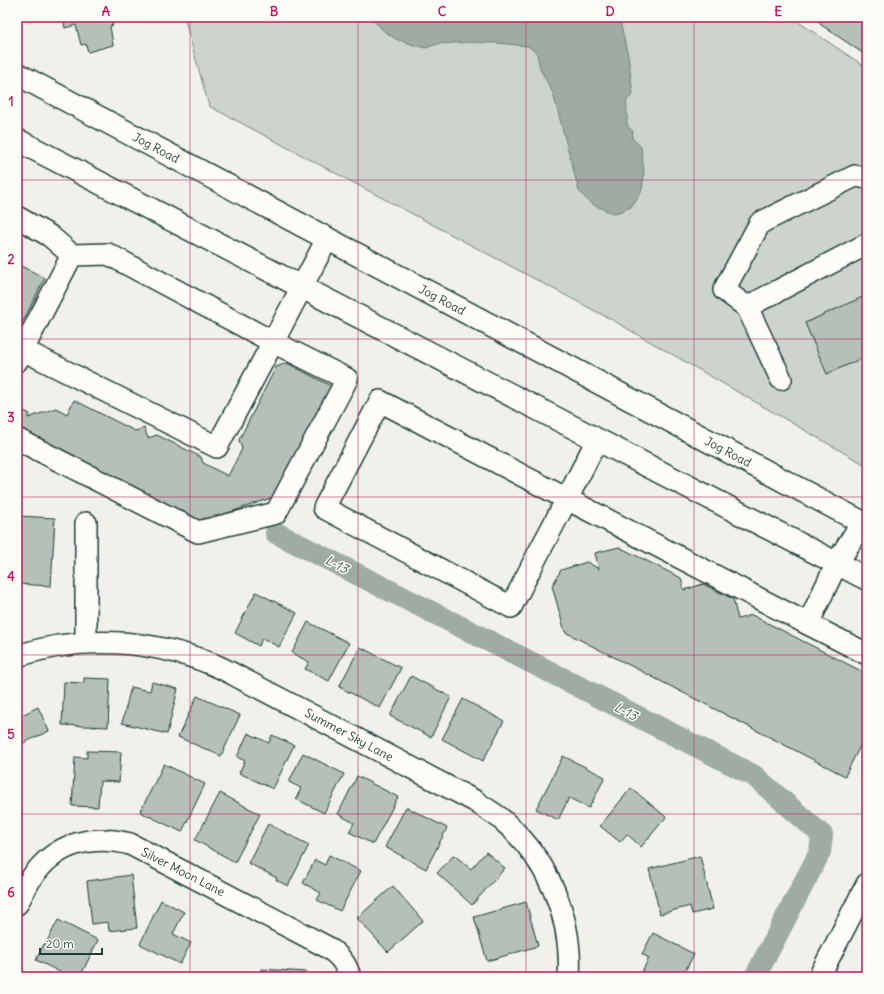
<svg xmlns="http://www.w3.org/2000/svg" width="884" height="994" font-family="Delius,sans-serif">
<rect width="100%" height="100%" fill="#f0f1eb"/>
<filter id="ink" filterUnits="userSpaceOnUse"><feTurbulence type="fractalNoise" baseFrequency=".025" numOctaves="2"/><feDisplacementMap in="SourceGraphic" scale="8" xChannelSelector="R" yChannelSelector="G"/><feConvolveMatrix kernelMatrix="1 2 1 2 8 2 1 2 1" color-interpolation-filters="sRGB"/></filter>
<g filter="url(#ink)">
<path fill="#cdd3cd" stroke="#768880" d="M 184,17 L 791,17 L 867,68 L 867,466 L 614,321 L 209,106 Z"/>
<path fill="#9faca4" stroke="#6c8077" d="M 370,17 L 619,17 L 628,55 L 633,95 C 624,101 627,103 627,112 C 628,120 624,126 633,131 L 632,138 L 641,147 L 644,173 L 642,190 L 637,199 L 631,207 L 619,212 L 612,213 L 590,203 L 579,191 L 553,93 L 540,69 L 537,53 L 528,46 L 497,43 L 470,42 L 437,44 L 426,48 L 414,45 L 396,39 L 384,31 Z"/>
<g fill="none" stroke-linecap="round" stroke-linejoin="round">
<path stroke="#9faca4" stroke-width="22" d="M 276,533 L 753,775 L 822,835 L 820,852 L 755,977"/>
</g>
<g fill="#b6bfb8" stroke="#1f3d34">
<path d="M 71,17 L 111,17 L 113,25 L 110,26 L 113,45 L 88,52 L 86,44 L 81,45 L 76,25 L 65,28 L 64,23 L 72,21 Z"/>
<path d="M 812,17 L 867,17 L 867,56 L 820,24 L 822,21 L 821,20 L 819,22 Z"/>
<path d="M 17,264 L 45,278 L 17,333 Z"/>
<path d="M 867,295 L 867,356 L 827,374 L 805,323 Z"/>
<path d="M 287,363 L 331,386 L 274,497 L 202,522 L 17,429 L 17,411 L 18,408 L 30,414 L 28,418 L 56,408 L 67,414 L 74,400 L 135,431 L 144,428 L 148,438 L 157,435 L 201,457 L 203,463 L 228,476 L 242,449 L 239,440 L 276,367 Z"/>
<path d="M 18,516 L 55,518 L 51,586 L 17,584 Z"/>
<path d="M 619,547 L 681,578 L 684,590 L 703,584 L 733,599 L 738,619 L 752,615 L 867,674 L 867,732 L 845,776 L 565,632 L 552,586 L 561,570 L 587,562 L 599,569 L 595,553 Z"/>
<path d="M 256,592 L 297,613 L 279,647 L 262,638 L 259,646 L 235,633 Z"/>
<path d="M 308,622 L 349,643 L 329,681 L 305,669 L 309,662 L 292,653 Z"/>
<path d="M 360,647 L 401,668 L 380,708 L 339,687 Z"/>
<path d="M 411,676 L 451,697 L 431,737 L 390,716 Z"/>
<path d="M 84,678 L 110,679 L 108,727 L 62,725 L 64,682 L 84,683 Z"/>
<path d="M 152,682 L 178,689 L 167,734 L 122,723 L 131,687 L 150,691 Z"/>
<path d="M 197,696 L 240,715 L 221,756 L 178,737 Z"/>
<path d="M 463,699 L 504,721 L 483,761 L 442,739 Z"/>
<path d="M 38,707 L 49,731 L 17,746 L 17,710 L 20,716 Z"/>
<path d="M 248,733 L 269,743 L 272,735 L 294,745 L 273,789 L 239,773 L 245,761 L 237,757 Z"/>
<path d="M 87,751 L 121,752 L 119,782 L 100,781 L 98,807 L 72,806 L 75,757 L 87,758 Z"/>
<path d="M 303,753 L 344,774 L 324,813 L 296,799 L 301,788 L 289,782 Z"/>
<path d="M 563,756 L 605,777 L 589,808 L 569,798 L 558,820 L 536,809 Z"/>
<path d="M 164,764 L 205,784 L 182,832 L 140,812 Z"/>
<path d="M 357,776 L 398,797 L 373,844 L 349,832 L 354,823 L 338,814 Z"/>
<path d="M 631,788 L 666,817 L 641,847 L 627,834 L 620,842 L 600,826 Z"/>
<path d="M 220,793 L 260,814 L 235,862 L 195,840 Z"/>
<path d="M 406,807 L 447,828 L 426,869 L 385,847 Z"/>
<path d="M 268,824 L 309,845 L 288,886 L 276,880 L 277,878 L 248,863 Z"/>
<path d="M 486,852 L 505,868 L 472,905 L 437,873 L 454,855 L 471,869 Z"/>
<path d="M 329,855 L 361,871 L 340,911 L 317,900 L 321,893 L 303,883 L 315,860 L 325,865 Z"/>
<path d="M 700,856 L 713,909 L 692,914 L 690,906 L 660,914 L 649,869 Z"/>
<path d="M 131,875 L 137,928 L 109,931 L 108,922 L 92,924 L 87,881 Z"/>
<path d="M 393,886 L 423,921 L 388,952 L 357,918 Z"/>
<path d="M 161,900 L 184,912 L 173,934 L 191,943 L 180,964 L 140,944 Z"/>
<path d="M 526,902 L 538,946 L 487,961 L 474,917 Z"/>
<path d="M 58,920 L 98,940 L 80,977 L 70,977 L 36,960 L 44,944 L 45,945 Z"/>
<path d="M 653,933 L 694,954 L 682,977 L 639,977 L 649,958 L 642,954 Z"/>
<path d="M 262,969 L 306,972 L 306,977 L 261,977 Z"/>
<path d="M 490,971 L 504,977 L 488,977 Z"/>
<path d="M 386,972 L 435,973 L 435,977 L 386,977 Z"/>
</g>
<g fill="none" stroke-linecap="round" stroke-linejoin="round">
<g stroke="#1f3d34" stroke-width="24">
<g id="minor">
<path d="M 867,178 L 855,176 L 760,223 L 724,290 L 747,307 L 867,244"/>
<path d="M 17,217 L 50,236 L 72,255"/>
<path d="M 747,307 L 781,379"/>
<path d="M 17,352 L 23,350 L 217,447 L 273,342 L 347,379 L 276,513 L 198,532 L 17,439"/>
<path d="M 17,361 L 72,255 L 108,254 L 273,342 L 327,239"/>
<path d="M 380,401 L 567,499 L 538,554 L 511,607 L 324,508 Z"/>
<path d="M 597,440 L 567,499 L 808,624"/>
<path d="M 86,523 L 86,643"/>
<path d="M 837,563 L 808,624 L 867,654"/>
<path d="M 17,656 C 81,635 150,639 212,664 C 225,669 238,677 250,683 L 475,801 C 483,807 492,812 500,818 C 547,857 573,917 569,977"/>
<path d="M 17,904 C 23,893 28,881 36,872 C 60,842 93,835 130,844 L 327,947 C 339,955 346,963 350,977"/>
<path d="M 819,977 L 867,884"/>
</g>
</g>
<g stroke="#1f3d34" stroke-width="25">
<g id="major">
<path d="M 17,74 L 867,525"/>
<path d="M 17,140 L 867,579"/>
<path d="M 837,563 L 862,523"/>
</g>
</g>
<use href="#minor" stroke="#fdfcf7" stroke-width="21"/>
<use href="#major" stroke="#fdfcf7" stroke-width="22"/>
</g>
</g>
<path fill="none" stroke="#c2185b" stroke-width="1" stroke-opacity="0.55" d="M 190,17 L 190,977M 358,17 L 358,977M 526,17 L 526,977M 694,17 L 694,977M 17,180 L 867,180M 17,339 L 867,339M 17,497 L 867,497M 17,655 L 867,655M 17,814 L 867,814"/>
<g text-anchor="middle" stroke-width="3" stroke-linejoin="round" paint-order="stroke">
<g font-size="12" fill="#1f3d34" stroke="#fdfcf7">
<text transform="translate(156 148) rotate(28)" y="4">Jog Road</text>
<text transform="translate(442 300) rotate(28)" y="4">Jog Road</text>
<text transform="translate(728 452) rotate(28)" y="4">Jog Road</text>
<text transform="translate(349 735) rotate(28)" y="4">Summer Sky Lane</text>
<text transform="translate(183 872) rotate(27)" y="4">Silver Moon Lane</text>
</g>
<g font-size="13" font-style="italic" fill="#455e56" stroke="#fdfcf7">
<text transform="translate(337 564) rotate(27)" y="5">L-13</text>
<text transform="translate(626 711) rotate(27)" y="5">L-13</text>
</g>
</g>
<rect width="884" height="994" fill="none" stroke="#fdfcf7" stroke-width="44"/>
<path d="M40 948v6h62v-6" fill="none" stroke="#1f3d34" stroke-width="2"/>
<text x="46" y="948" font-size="12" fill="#1f3d34" stroke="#fdfcf7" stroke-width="3" paint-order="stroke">20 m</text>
<rect x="22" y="22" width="840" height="950" fill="none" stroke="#c2185b" stroke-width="1.5"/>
<g font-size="13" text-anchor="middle" font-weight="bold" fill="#c2185b">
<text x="106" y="16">A</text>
<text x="274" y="16">B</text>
<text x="442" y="16">C</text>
<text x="610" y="16">D</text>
<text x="778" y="16">E</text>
<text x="11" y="106">1</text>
<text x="11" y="264">2</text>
<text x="11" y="422">3</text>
<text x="11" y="581">4</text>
<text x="11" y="739">5</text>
<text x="11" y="897">6</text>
</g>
</svg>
